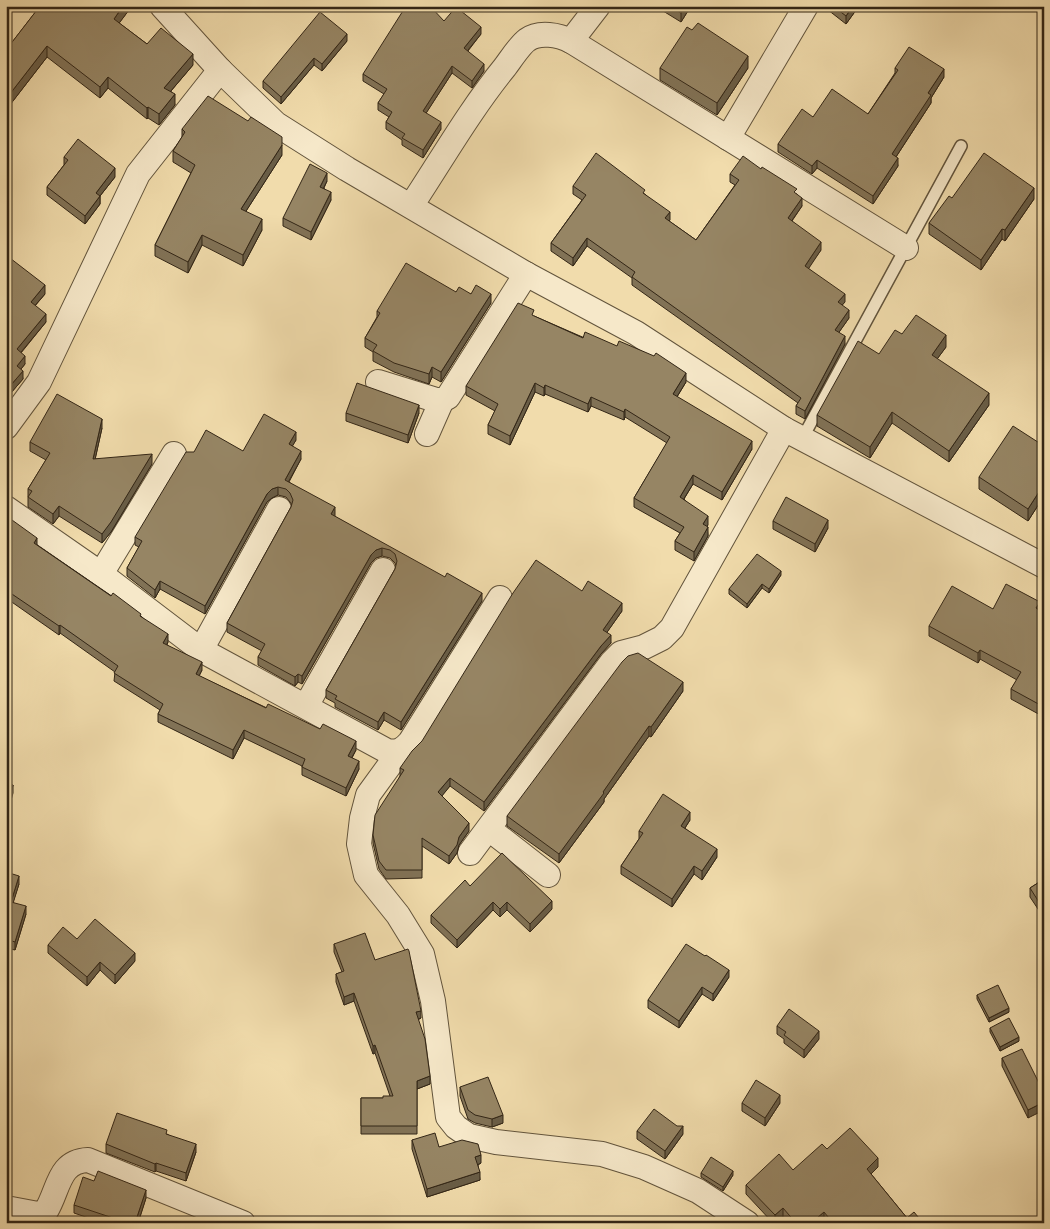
<svg xmlns="http://www.w3.org/2000/svg" width="1050" height="1229" font-family="'IM FELL Great Primer',serif">
<rect width="100%" height="100%" fill="#f1dcac"/>
<filter id="stains"><feTurbulence type="fractalNoise" baseFrequency=".004" numOctaves="4"/><feColorMatrix values="0 0 0 0 .2 0 0 0 0 .09 0 0 0 0 .02 0 0 0 .5 -.17"/></filter>
<radialGradient id="worn" r=".72"><stop offset=".6" stop-color="#630" stop-opacity="0"/><stop offset="1" stop-color="#630" stop-opacity=".3"/></radialGradient>
<g fill="none" stroke-linecap="round" stroke-linejoin="round">
<g stroke="#62543c" stroke-width="14">
<path id="lane" d="M 802,439 L 961,146"/>
</g>
<g stroke="#62543c" stroke-width="26">
<g id="street">
<path d="M 162,6 L 220,70 L 276,124 L 347,169 L 526,274 L 636,333 L 784,429 L 1044,566"/>
<path d="M 571,41 L 906,248"/>
<path d="M 728,138 L 806,6"/>
<path d="M 411,206 C 442,159 470,110 505,67 C 511,59 520,45 527,40 C 539,31 559,35 571,41 L 598,6"/>
<path d="M 378,382 L 436,400 L 442,400 L 448,397 L 526,274"/>
<path d="M 6,427 L 39,382 L 138,174 L 220,70"/>
<path d="M 427,434 L 442,400"/>
<path d="M 6,508 L 101,574 L 201,650 L 387,751 C 397,753 403,750 410,742 L 500,598"/>
<path d="M 101,574 L 174,454"/>
<path d="M 201,650 L 279,509"/>
<path d="M 306,706 L 383,570"/>
<path d="M 400,751 L 368,795 L 362,818 L 359,844 L 366,875 L 398,915 L 422,954 L 433,1001 L 448,1117 L 456,1127 L 469,1136 L 496,1142 L 602,1154 L 644,1167 L 698,1191 L 747,1223"/>
<path d="M 489,829 L 548,875"/>
<path d="M 470,853 L 612,662 L 621,653 L 644,647 L 662,638 L 672,628 L 784,429"/>
<path d="M 6,1208 L 38,1214 L 46,1211 C 59,1190 58,1161 88,1160 L 243,1223"/>
</g>
</g>
<use href="#lane" stroke="#f6e8c9" stroke-width="11"/>
<use href="#street" stroke="#f6e8c9" stroke-width="24"/>
</g>
<g fill="#817256" stroke="#332616">
<path d="M 32,6 L 132,6 L 119,23 L 147,44 L 193,65 L 171,91 L 175,105 L 159,125 L 148,118 L 147,119 L 108,88 L 100,98 L 47,57 L 6,110 L 6,50 L 37,10 Z"/>
<path d="M 655,6 L 691,6 L 681,22 Z"/>
<path d="M 823,6 L 859,6 L 846,24 Z"/>
<path d="M 444,21 L 481,34 L 468,51 L 484,71 L 472,88 L 452,73 L 426,113 L 441,129 L 423,158 L 402,145 L 402,140 L 386,129 L 386,122 L 389,117 L 378,110 L 378,103 L 384,94 L 363,81 L 363,74 Z"/>
<path d="M 347,41 L 322,71 L 314,65 L 281,104 L 263,88 L 263,81 Z"/>
<path d="M 660,68 L 748,68 L 717,115 L 660,80 Z"/>
<path d="M 895,68 L 944,77 L 931,98 L 931,103 L 896,157 L 898,166 L 873,204 L 817,168 L 812,174 L 778,152 L 778,144 L 813,117 L 868,114 L 895,73 Z"/>
<path d="M 182,129 L 282,155 L 246,211 L 262,230 L 243,266 L 202,245 L 188,273 L 155,256 L 155,245 L 191,173 L 173,162 L 173,151 L 182,137 Z"/>
<path d="M 64,157 L 115,177 L 100,196 L 100,204 L 85,224 L 47,195 L 47,187 L 64,165 Z"/>
<path d="M 730,174 L 797,194 L 802,206 L 792,221 L 821,250 L 808,268 L 845,302 L 842,305 L 849,318 L 839,332 L 845,344 L 805,419 L 796,414 L 796,406 L 798,403 L 632,285 L 632,278 L 587,246 L 573,266 L 551,251 L 551,243 L 582,200 L 573,194 L 573,186 L 645,194 L 670,220 L 669,221 L 696,240 L 735,185 L 730,182 Z"/>
<path d="M 327,181 L 324,188 L 331,200 L 311,240 L 283,226 L 283,218 Z"/>
<path d="M 952,198 L 1034,199 L 1005,241 L 1002,239 L 981,270 L 929,234 L 929,223 Z"/>
<path d="M 6,255 L 45,294 L 35,306 L 46,322 L 21,353 L 25,364 L 21,369 L 23,379 L 10,394 L 6,391 Z"/>
<path d="M 456,292 L 471,294 L 491,303 L 441,382 L 432,377 L 429,384 L 394,372 L 373,361 L 373,352 L 365,347 L 365,338 L 377,317 L 377,311 Z"/>
<path d="M 534,316 L 686,382 L 677,397 L 752,449 L 722,500 L 693,484 L 684,499 L 708,525 L 707,526 L 708,536 L 694,561 L 675,550 L 675,541 L 680,533 L 634,507 L 634,498 L 667,443 L 625,417 L 624,420 L 591,406 L 588,412 L 545,394 L 544,396 L 535,392 L 510,445 L 488,434 L 488,425 L 495,411 L 466,395 L 466,386 Z"/>
<path d="M 902,334 L 946,347 L 937,359 L 989,405 L 949,462 L 892,423 L 870,458 L 817,426 L 817,415 Z"/>
<path d="M 346,413 L 419,413 L 408,443 L 346,421 Z"/>
<path d="M 102,428 L 95,459 L 152,464 L 111,532 L 102,543 L 59,516 L 53,524 L 28,507 L 28,489 L 46,460 L 30,451 L 30,442 Z"/>
<path d="M 296,440 L 292,446 L 301,459 L 289,482 L 335,516 L 334,516 L 482,601 L 401,730 L 384,720 L 378,730 L 335,707 L 335,703 L 326,698 L 326,690 L 395,569 L 396,566 L 395,563 L 390,558 L 382,556 L 376,558 L 371,563 L 302,684 L 298,682 L 295,686 L 258,665 L 258,657 L 262,651 L 227,632 L 227,623 L 291,507 L 292,505 L 290,502 L 286,497 L 278,495 L 272,498 L 267,502 L 205,614 L 160,589 L 155,598 L 127,576 L 127,568 L 139,547 L 135,545 L 135,537 L 243,451 Z"/>
<path d="M 1044,446 L 1044,496 L 1028,521 L 979,489 L 979,477 Z"/>
<path d="M 773,521 L 828,528 L 815,552 L 773,529 Z"/>
<path d="M 6,528 L 37,545 L 141,616 L 168,642 L 167,645 L 202,670 L 199,676 L 356,750 L 352,758 L 359,769 L 346,796 L 302,775 L 302,766 L 244,738 L 233,759 L 158,722 L 158,714 L 160,710 L 114,681 L 115,672 L 60,633 L 59,635 L 6,598 Z"/>
<path d="M 781,575 L 769,593 L 762,588 L 747,608 L 729,594 L 729,589 Z"/>
<path d="M 582,591 L 622,611 L 607,632 L 611,643 L 601,654 L 484,811 L 450,786 L 441,796 L 469,831 L 459,845 L 457,853 L 449,864 L 422,846 L 422,878 L 386,879 L 379,869 L 373,843 L 373,835 L 400,776 L 400,768 Z"/>
<path d="M 993,609 L 1040,610 L 1044,613 L 1044,717 L 1011,699 L 1011,689 L 1017,680 L 980,659 L 978,663 L 929,636 L 929,626 Z"/>
<path d="M 683,691 L 651,737 L 649,736 L 604,799 L 604,802 L 559,863 L 507,826 L 507,816 Z"/>
<path d="M 690,820 L 685,828 L 717,857 L 702,880 L 694,874 L 672,907 L 621,874 L 621,866 L 639,839 L 639,831 Z"/>
<path d="M 6,872 L 19,884 L 13,902 L 26,914 L 15,950 L 6,948 Z"/>
<path d="M 1044,879 L 1044,918 L 1030,897 L 1030,888 Z"/>
<path d="M 470,886 L 552,909 L 530,932 L 507,910 L 500,917 L 493,910 L 457,948 L 431,923 L 431,915 Z"/>
<path d="M 77,939 L 135,961 L 115,984 L 100,970 L 87,986 L 48,953 L 48,945 Z"/>
<path d="M 334,944 L 375,960 L 421,1018 L 418,1020 L 430,1084 L 417,1089 L 417,1134 L 361,1134 L 361,1098 L 383,1098 L 390,1096 L 375,1053 L 373,1054 L 354,1001 L 344,1005 L 336,982 L 336,974 L 342,972 L 334,952 Z"/>
<path d="M 729,977 L 713,1001 L 702,994 L 679,1028 L 648,1008 L 648,1000 Z"/>
<path d="M 977,995 L 1009,1012 L 989,1022 L 977,999 Z"/>
<path d="M 777,1026 L 819,1039 L 804,1058 L 784,1043 L 784,1039 L 777,1034 Z"/>
<path d="M 990,1028 L 1019,1041 L 1000,1051 L 990,1032 Z"/>
<path d="M 1002,1058 L 1044,1093 L 1028,1118 L 1002,1066 Z"/>
<path d="M 460,1087 L 503,1123 L 492,1127 L 475,1123 L 468,1119 L 460,1096 Z"/>
<path d="M 742,1103 L 780,1103 L 765,1126 L 742,1111 Z"/>
<path d="M 637,1131 L 683,1134 L 665,1159 L 637,1139 Z"/>
<path d="M 167,1134 L 196,1152 L 186,1181 L 156,1171 L 155,1172 L 106,1153 L 106,1144 Z"/>
<path d="M 412,1140 L 439,1147 L 481,1163 L 478,1165 L 480,1180 L 427,1197 L 412,1149 Z"/>
<path d="M 827,1149 L 878,1167 L 871,1174 L 907,1218 L 923,1223 L 825,1223 L 824,1221 L 822,1223 L 788,1223 L 783,1217 L 776,1223 L 773,1223 L 746,1194 L 746,1185 L 793,1170 Z"/>
<path d="M 701,1173 L 733,1175 L 723,1191 L 701,1177 Z"/>
<path d="M 146,1198 L 138,1223 L 103,1223 L 74,1213 L 74,1205 Z"/>
</g>
<g fill="#695d46" stroke="#332616">
<path d="M 123,6 L 132,6 L 114,30 L 114,19 Z"/>
<path d="M 686,6 L 691,6 L 681,22 L 681,13 Z"/>
<path d="M 853,6 L 859,6 L 846,24 L 846,16 Z"/>
<path d="M 481,27 L 481,34 L 464,55 L 464,48 Z"/>
<path d="M 347,34 L 347,41 L 322,71 L 322,64 Z"/>
<path d="M 47,46 L 47,57 L 6,110 L 6,99 Z"/>
<path d="M 193,54 L 193,65 L 164,99 L 164,88 Z"/>
<path d="M 748,56 L 748,68 L 717,115 L 717,103 Z"/>
<path d="M 314,58 L 314,65 L 281,104 L 281,97 Z"/>
<path d="M 484,64 L 484,71 L 472,88 L 472,81 Z"/>
<path d="M 452,66 L 452,73 L 423,118 L 423,111 Z"/>
<path d="M 944,69 L 944,77 L 931,98 L 931,103 L 892,163 L 892,154 L 928,93 Z"/>
<path d="M 108,77 L 108,88 L 100,98 L 100,87 Z"/>
<path d="M 175,94 L 175,105 L 159,125 L 159,114 Z"/>
<path d="M 148,107 L 148,118 L 147,119 L 147,108 Z"/>
<path d="M 441,122 L 441,129 L 423,158 L 423,150 Z"/>
<path d="M 282,145 L 282,155 L 241,219 L 241,209 Z"/>
<path d="M 898,158 L 898,166 L 873,204 L 873,196 Z"/>
<path d="M 817,160 L 817,168 L 812,174 L 812,166 Z"/>
<path d="M 115,168 L 115,177 L 96,201 L 96,193 Z"/>
<path d="M 327,173 L 327,181 L 320,195 L 320,187 Z"/>
<path d="M 1034,188 L 1034,199 L 1005,241 L 1005,230 Z"/>
<path d="M 331,192 L 331,200 L 311,240 L 311,232 Z"/>
<path d="M 100,196 L 100,204 L 85,224 L 85,216 Z"/>
<path d="M 802,198 L 802,206 L 788,226 L 788,218 Z"/>
<path d="M 670,212 L 670,220 L 665,226 L 665,218 Z"/>
<path d="M 262,219 L 262,230 L 243,266 L 243,255 Z"/>
<path d="M 1002,229 L 1002,239 L 981,270 L 981,260 Z"/>
<path d="M 202,235 L 202,245 L 188,273 L 188,262 Z"/>
<path d="M 587,238 L 587,246 L 573,266 L 573,258 Z"/>
<path d="M 821,242 L 821,250 L 805,274 L 805,266 Z"/>
<path d="M 45,285 L 45,294 L 31,310 L 31,302 Z"/>
<path d="M 491,294 L 491,303 L 441,382 L 441,372 Z"/>
<path d="M 845,294 L 845,302 L 838,310 L 838,302 Z"/>
<path d="M 849,310 L 849,318 L 835,338 L 835,330 Z"/>
<path d="M 46,314 L 46,322 L 17,357 L 17,349 Z"/>
<path d="M 946,335 L 946,347 L 932,366 L 932,355 Z"/>
<path d="M 845,336 L 845,344 L 805,419 L 805,411 Z"/>
<path d="M 25,356 L 25,364 L 17,374 L 17,366 Z"/>
<path d="M 432,367 L 432,377 L 429,384 L 429,374 Z"/>
<path d="M 23,371 L 23,379 L 10,394 L 10,386 Z"/>
<path d="M 686,373 L 686,382 L 673,403 L 673,394 Z"/>
<path d="M 535,383 L 535,392 L 510,445 L 510,436 Z"/>
<path d="M 545,385 L 545,394 L 544,396 L 544,388 Z"/>
<path d="M 989,393 L 989,405 L 949,462 L 949,451 Z"/>
<path d="M 591,397 L 591,406 L 588,412 L 588,404 Z"/>
<path d="M 419,405 L 419,413 L 408,443 L 408,435 Z"/>
<path d="M 625,409 L 625,417 L 624,420 L 624,412 Z"/>
<path d="M 892,412 L 892,423 L 870,458 L 870,447 Z"/>
<path d="M 102,419 L 102,428 L 93,469 L 93,459 Z"/>
<path d="M 296,432 L 296,440 L 289,452 L 289,444 Z"/>
<path d="M 752,441 L 752,449 L 722,500 L 722,492 Z"/>
<path d="M 301,451 L 301,459 L 285,488 L 285,480 Z"/>
<path d="M 152,454 L 152,464 L 111,532 L 102,543 L 102,534 Z"/>
<path d="M 693,475 L 693,484 L 680,505 L 680,497 Z"/>
<path d="M 1044,484 L 1044,496 L 1028,521 L 1028,509 Z"/>
<path d="M 278,487 L 278,495 L 272,498 L 267,502 L 205,614 L 205,606 L 267,494 L 272,489 Z"/>
<path d="M 59,506 L 59,516 L 53,524 L 53,514 Z"/>
<path d="M 335,507 L 335,516 L 331,523 L 331,514 Z"/>
<path d="M 708,516 L 708,525 L 703,533 L 703,524 Z"/>
<path d="M 828,520 L 828,528 L 815,552 L 815,544 Z"/>
<path d="M 708,527 L 708,536 L 694,561 L 694,552 Z"/>
<path d="M 37,538 L 37,546 L 34,543 Z"/>
<path d="M 382,548 L 382,556 L 376,558 L 371,563 L 302,684 L 302,676 L 371,555 L 376,550 Z"/>
<path d="M 781,571 L 781,575 L 769,593 L 769,589 Z"/>
<path d="M 160,581 L 160,589 L 155,598 L 155,590 Z"/>
<path d="M 762,584 L 762,588 L 747,608 L 747,604 Z"/>
<path d="M 482,593 L 482,601 L 401,730 L 401,722 Z"/>
<path d="M 1040,602 L 1040,612 L 1036,608 Z"/>
<path d="M 622,603 L 622,611 L 603,638 L 603,630 Z"/>
<path d="M 60,625 L 60,633 L 59,635 L 59,626 Z"/>
<path d="M 168,634 L 168,642 L 163,651 L 163,643 Z"/>
<path d="M 611,635 L 611,643 L 601,654 L 484,811 L 484,802 L 601,646 Z"/>
<path d="M 980,650 L 980,659 L 978,663 L 978,653 Z"/>
<path d="M 202,662 L 202,670 L 196,682 L 196,674 Z"/>
<path d="M 298,674 L 298,682 L 295,686 L 295,677 Z"/>
<path d="M 683,682 L 683,691 L 651,737 L 651,727 Z"/>
<path d="M 384,712 L 384,720 L 378,730 L 378,722 Z"/>
<path d="M 649,726 L 649,736 L 604,799 L 604,802 L 559,863 L 559,854 Z"/>
<path d="M 244,730 L 244,738 L 233,759 L 233,750 Z"/>
<path d="M 356,741 L 356,750 L 348,764 L 348,756 Z"/>
<path d="M 359,761 L 359,769 L 346,796 L 346,788 Z"/>
<path d="M 450,778 L 450,786 L 438,801 L 438,792 Z"/>
<path d="M 13,785 L 13,793 L 6,819 L 6,811 Z"/>
<path d="M 690,812 L 690,820 L 681,834 L 681,826 Z"/>
<path d="M 469,823 L 469,831 L 459,845 L 457,853 L 449,864 L 449,856 L 459,837 Z"/>
<path d="M 717,849 L 717,857 L 702,880 L 702,871 Z"/>
<path d="M 694,866 L 694,874 L 672,907 L 672,899 Z"/>
<path d="M 19,876 L 19,884 L 11,910 L 11,902 Z"/>
<path d="M 552,901 L 552,909 L 530,932 L 530,924 Z"/>
<path d="M 493,902 L 493,910 L 457,948 L 457,940 Z"/>
<path d="M 507,902 L 507,910 L 500,917 L 500,909 Z"/>
<path d="M 26,906 L 26,914 L 15,950 L 15,942 Z"/>
<path d="M 135,953 L 135,961 L 115,984 L 115,975 Z"/>
<path d="M 100,962 L 100,970 L 87,986 L 87,977 Z"/>
<path d="M 729,970 L 729,977 L 713,1001 L 713,994 Z"/>
<path d="M 702,987 L 702,994 L 679,1028 L 679,1021 Z"/>
<path d="M 354,993 L 354,1001 L 344,1005 L 344,997 Z"/>
<path d="M 1009,1008 L 1009,1012 L 989,1022 L 989,1018 Z"/>
<path d="M 421,1011 L 421,1018 L 416,1020 L 416,1012 Z"/>
<path d="M 819,1031 L 819,1039 L 804,1058 L 804,1050 Z"/>
<path d="M 1019,1037 L 1019,1041 L 1000,1051 L 1000,1047 Z"/>
<path d="M 375,1045 L 375,1053 L 373,1054 L 373,1046 Z"/>
<path d="M 430,1076 L 430,1084 L 417,1089 L 417,1081 Z"/>
<path d="M 780,1095 L 780,1103 L 765,1126 L 765,1118 Z"/>
<path d="M 1044,1102 L 1044,1110 L 1028,1118 L 1028,1110 Z"/>
<path d="M 503,1115 L 503,1123 L 492,1127 L 492,1119 Z"/>
<path d="M 683,1126 L 683,1134 L 665,1159 L 665,1151 Z"/>
<path d="M 196,1144 L 196,1152 L 186,1181 L 186,1173 Z"/>
<path d="M 481,1155 L 481,1163 L 475,1166 L 475,1157 Z"/>
<path d="M 878,1158 L 878,1167 L 867,1178 L 867,1169 Z"/>
<path d="M 156,1163 L 156,1171 L 155,1172 L 155,1164 Z"/>
<path d="M 733,1171 L 733,1175 L 723,1191 L 723,1187 Z"/>
<path d="M 480,1172 L 480,1180 L 427,1197 L 427,1189 Z"/>
<path d="M 146,1190 L 146,1198 L 138,1223 L 135,1223 Z"/>
<path d="M 783,1208 L 783,1217 L 776,1223 L 775,1223 L 775,1215 Z"/>
<path d="M 824,1212 L 824,1221 L 822,1223 L 811,1223 Z"/>
</g>
<g fill="#968564" stroke="#332616">
<path d="M 40,6 L 123,6 L 114,19 L 147,44 L 161,28 L 193,54 L 164,88 L 175,94 L 159,114 L 148,107 L 147,108 L 108,77 L 100,87 L 47,46 L 6,99 L 6,50 Z"/>
<path d="M 406,6 L 430,6 L 444,21 L 456,7 L 481,27 L 464,48 L 484,64 L 472,81 L 452,66 L 423,111 L 441,122 L 423,150 L 402,138 L 405,134 L 386,122 L 392,112 L 378,103 L 387,89 L 363,74 Z"/>
<path d="M 669,6 L 686,6 L 681,13 Z"/>
<path d="M 833,6 L 853,6 L 846,16 Z"/>
<path d="M 320,12 L 347,34 L 322,64 L 314,58 L 281,97 L 263,81 Z"/>
<path d="M 698,23 L 748,56 L 717,103 L 660,68 L 687,27 L 692,30 Z"/>
<path d="M 909,47 L 944,69 L 928,93 L 931,95 L 892,154 L 898,158 L 873,196 L 817,160 L 812,166 L 778,144 L 802,109 L 813,117 L 832,89 L 868,114 L 898,70 L 895,68 Z"/>
<path d="M 208,96 L 248,121 L 251,117 L 282,137 L 282,145 L 241,209 L 262,219 L 243,255 L 202,235 L 188,262 L 155,245 L 195,165 L 173,151 L 185,132 L 182,129 Z"/>
<path d="M 78,139 L 115,168 L 96,193 L 100,196 L 85,216 L 47,187 L 68,160 L 64,157 Z"/>
<path d="M 596,153 L 645,190 L 643,193 L 670,212 L 665,218 L 696,240 L 739,180 L 730,174 L 743,156 L 761,169 L 762,167 L 797,189 L 794,192 L 802,198 L 788,218 L 821,242 L 805,266 L 845,294 L 838,302 L 849,310 L 835,330 L 845,336 L 805,411 L 796,406 L 801,398 L 632,277 L 635,272 L 587,238 L 573,258 L 551,243 L 586,195 L 573,186 Z"/>
<path d="M 984,153 L 1034,188 L 1005,230 L 1002,229 L 981,260 L 929,223 L 949,196 L 952,198 Z"/>
<path d="M 310,164 L 327,173 L 320,187 L 331,192 L 311,232 L 283,218 Z"/>
<path d="M 6,255 L 45,285 L 31,302 L 46,314 L 17,349 L 25,356 L 17,366 L 23,371 L 10,386 L 6,383 Z"/>
<path d="M 406,263 L 456,292 L 459,287 L 471,294 L 476,285 L 491,294 L 441,372 L 432,367 L 429,374 L 394,363 L 373,351 L 377,345 L 365,338 L 380,313 L 377,311 Z"/>
<path d="M 518,303 L 534,310 L 532,315 L 583,338 L 585,332 L 617,346 L 619,341 L 654,356 L 656,353 L 686,373 L 673,394 L 752,441 L 722,492 L 693,475 L 680,497 L 708,516 L 703,524 L 708,527 L 694,552 L 675,541 L 684,527 L 634,498 L 670,437 L 625,409 L 624,412 L 591,397 L 588,404 L 545,385 L 544,388 L 535,383 L 510,436 L 488,425 L 498,404 L 466,386 Z"/>
<path d="M 916,315 L 946,335 L 932,355 L 989,393 L 949,451 L 892,412 L 870,447 L 817,415 L 858,341 L 879,354 L 895,330 L 902,334 Z"/>
<path d="M 357,383 L 419,405 L 408,435 L 346,413 Z"/>
<path d="M 57,394 L 102,419 L 93,459 L 152,454 L 111,522 L 102,534 L 59,506 L 53,514 L 28,497 L 32,491 L 28,489 L 50,453 L 30,442 Z"/>
<path d="M 264,414 L 296,432 L 289,444 L 301,451 L 285,480 L 335,507 L 331,514 L 445,577 L 447,573 L 482,593 L 401,722 L 384,712 L 378,722 L 335,699 L 337,696 L 326,690 L 395,569 L 397,561 L 395,554 L 390,550 L 382,548 L 376,550 L 371,555 L 302,676 L 298,674 L 295,677 L 258,657 L 265,644 L 227,623 L 291,507 L 293,500 L 290,493 L 286,489 L 278,487 L 272,489 L 267,494 L 205,606 L 160,581 L 155,590 L 127,568 L 142,541 L 135,537 L 186,452 L 194,452 L 206,430 L 243,451 Z"/>
<path d="M 1013,426 L 1044,446 L 1044,484 L 1028,509 L 979,477 Z"/>
<path d="M 786,497 L 828,520 L 815,544 L 773,521 Z"/>
<path d="M 12,520 L 37,538 L 34,543 L 111,596 L 113,593 L 141,614 L 140,616 L 168,634 L 163,643 L 202,662 L 196,674 L 266,708 L 268,704 L 320,729 L 323,724 L 356,741 L 348,756 L 359,761 L 346,788 L 302,767 L 305,759 L 244,730 L 233,750 L 158,714 L 163,704 L 114,673 L 118,666 L 60,625 L 59,626 L 6,590 L 6,528 Z"/>
<path d="M 757,554 L 781,571 L 769,589 L 762,584 L 747,604 L 729,589 Z"/>
<path d="M 536,560 L 582,591 L 588,581 L 622,603 L 603,630 L 611,635 L 601,646 L 484,802 L 450,778 L 438,792 L 469,823 L 459,837 L 457,845 L 449,856 L 422,838 L 422,870 L 386,870 L 379,861 L 373,835 L 375,815 L 404,770 L 400,768 L 412,751 L 422,741 L 513,593 Z"/>
<path d="M 1006,584 L 1040,602 L 1036,608 L 1044,613 L 1044,707 L 1011,689 L 1021,672 L 980,650 L 978,653 L 929,626 L 952,586 L 993,609 Z"/>
<path d="M 638,653 L 683,682 L 651,727 L 649,726 L 603,792 L 604,793 L 559,854 L 507,816 L 622,662 L 628,656 Z"/>
<path d="M 6,783 L 13,785 L 6,811 Z"/>
<path d="M 663,794 L 690,812 L 681,826 L 717,849 L 702,871 L 694,866 L 672,899 L 621,866 L 643,833 L 639,831 Z"/>
<path d="M 502,853 L 552,901 L 530,924 L 507,902 L 500,909 L 493,902 L 457,940 L 431,915 L 465,880 L 470,886 Z"/>
<path d="M 6,872 L 19,876 L 11,902 L 26,906 L 15,942 L 6,939 Z"/>
<path d="M 1044,879 L 1044,910 L 1030,888 Z"/>
<path d="M 95,919 L 135,953 L 115,975 L 100,962 L 87,977 L 48,945 L 63,927 L 77,939 Z"/>
<path d="M 365,933 L 375,960 L 408,949 L 409,951 L 421,1011 L 416,1012 L 425,1039 L 430,1076 L 417,1081 L 417,1126 L 361,1126 L 361,1098 L 383,1098 L 383,1096 L 393,1096 L 375,1045 L 373,1046 L 354,993 L 344,997 L 336,974 L 344,971 L 334,944 Z"/>
<path d="M 686,944 L 705,956 L 706,955 L 729,970 L 713,994 L 702,987 L 679,1021 L 648,1000 Z"/>
<path d="M 998,985 L 1009,1008 L 989,1018 L 977,995 Z"/>
<path d="M 789,1009 L 819,1031 L 804,1050 L 784,1035 L 786,1032 L 777,1026 Z"/>
<path d="M 1009,1018 L 1019,1037 L 1000,1047 L 990,1028 Z"/>
<path d="M 1022,1049 L 1044,1093 L 1044,1102 L 1028,1110 L 1002,1058 Z"/>
<path d="M 488,1077 L 503,1115 L 492,1119 L 475,1115 L 468,1110 L 460,1087 Z"/>
<path d="M 756,1080 L 780,1095 L 765,1118 L 742,1103 Z"/>
<path d="M 654,1109 L 677,1126 L 683,1126 L 665,1151 L 637,1131 Z"/>
<path d="M 117,1113 L 167,1130 L 166,1134 L 196,1144 L 186,1173 L 156,1163 L 155,1164 L 106,1144 Z"/>
<path d="M 850,1128 L 878,1158 L 867,1169 L 907,1218 L 914,1212 L 923,1223 L 833,1223 L 824,1212 L 811,1223 L 796,1223 L 783,1208 L 775,1215 L 746,1185 L 779,1154 L 793,1170 L 822,1144 L 827,1149 Z"/>
<path d="M 435,1133 L 439,1147 L 462,1140 L 478,1144 L 481,1155 L 475,1157 L 480,1172 L 427,1189 L 412,1140 Z"/>
<path d="M 711,1157 L 733,1171 L 723,1187 L 701,1173 Z"/>
<path d="M 98,1171 L 146,1190 L 135,1223 L 128,1223 L 74,1205 L 83,1177 L 94,1181 Z"/>
</g>
<rect width="1050" height="1229" fill="none" stroke="#f1dcac" stroke-width="25"/>
<rect x="8" y="8" width="1035" height="1214" fill="none" stroke="#332616" stroke-width="2.5"/>
<rect x="12" y="12" width="1025" height="1204" fill="none" stroke="#332616"/>
<rect width="100%" height="100%" filter="url(#stains)"/>
<rect width="100%" height="100%" fill="url(#worn)"/>
</svg>
